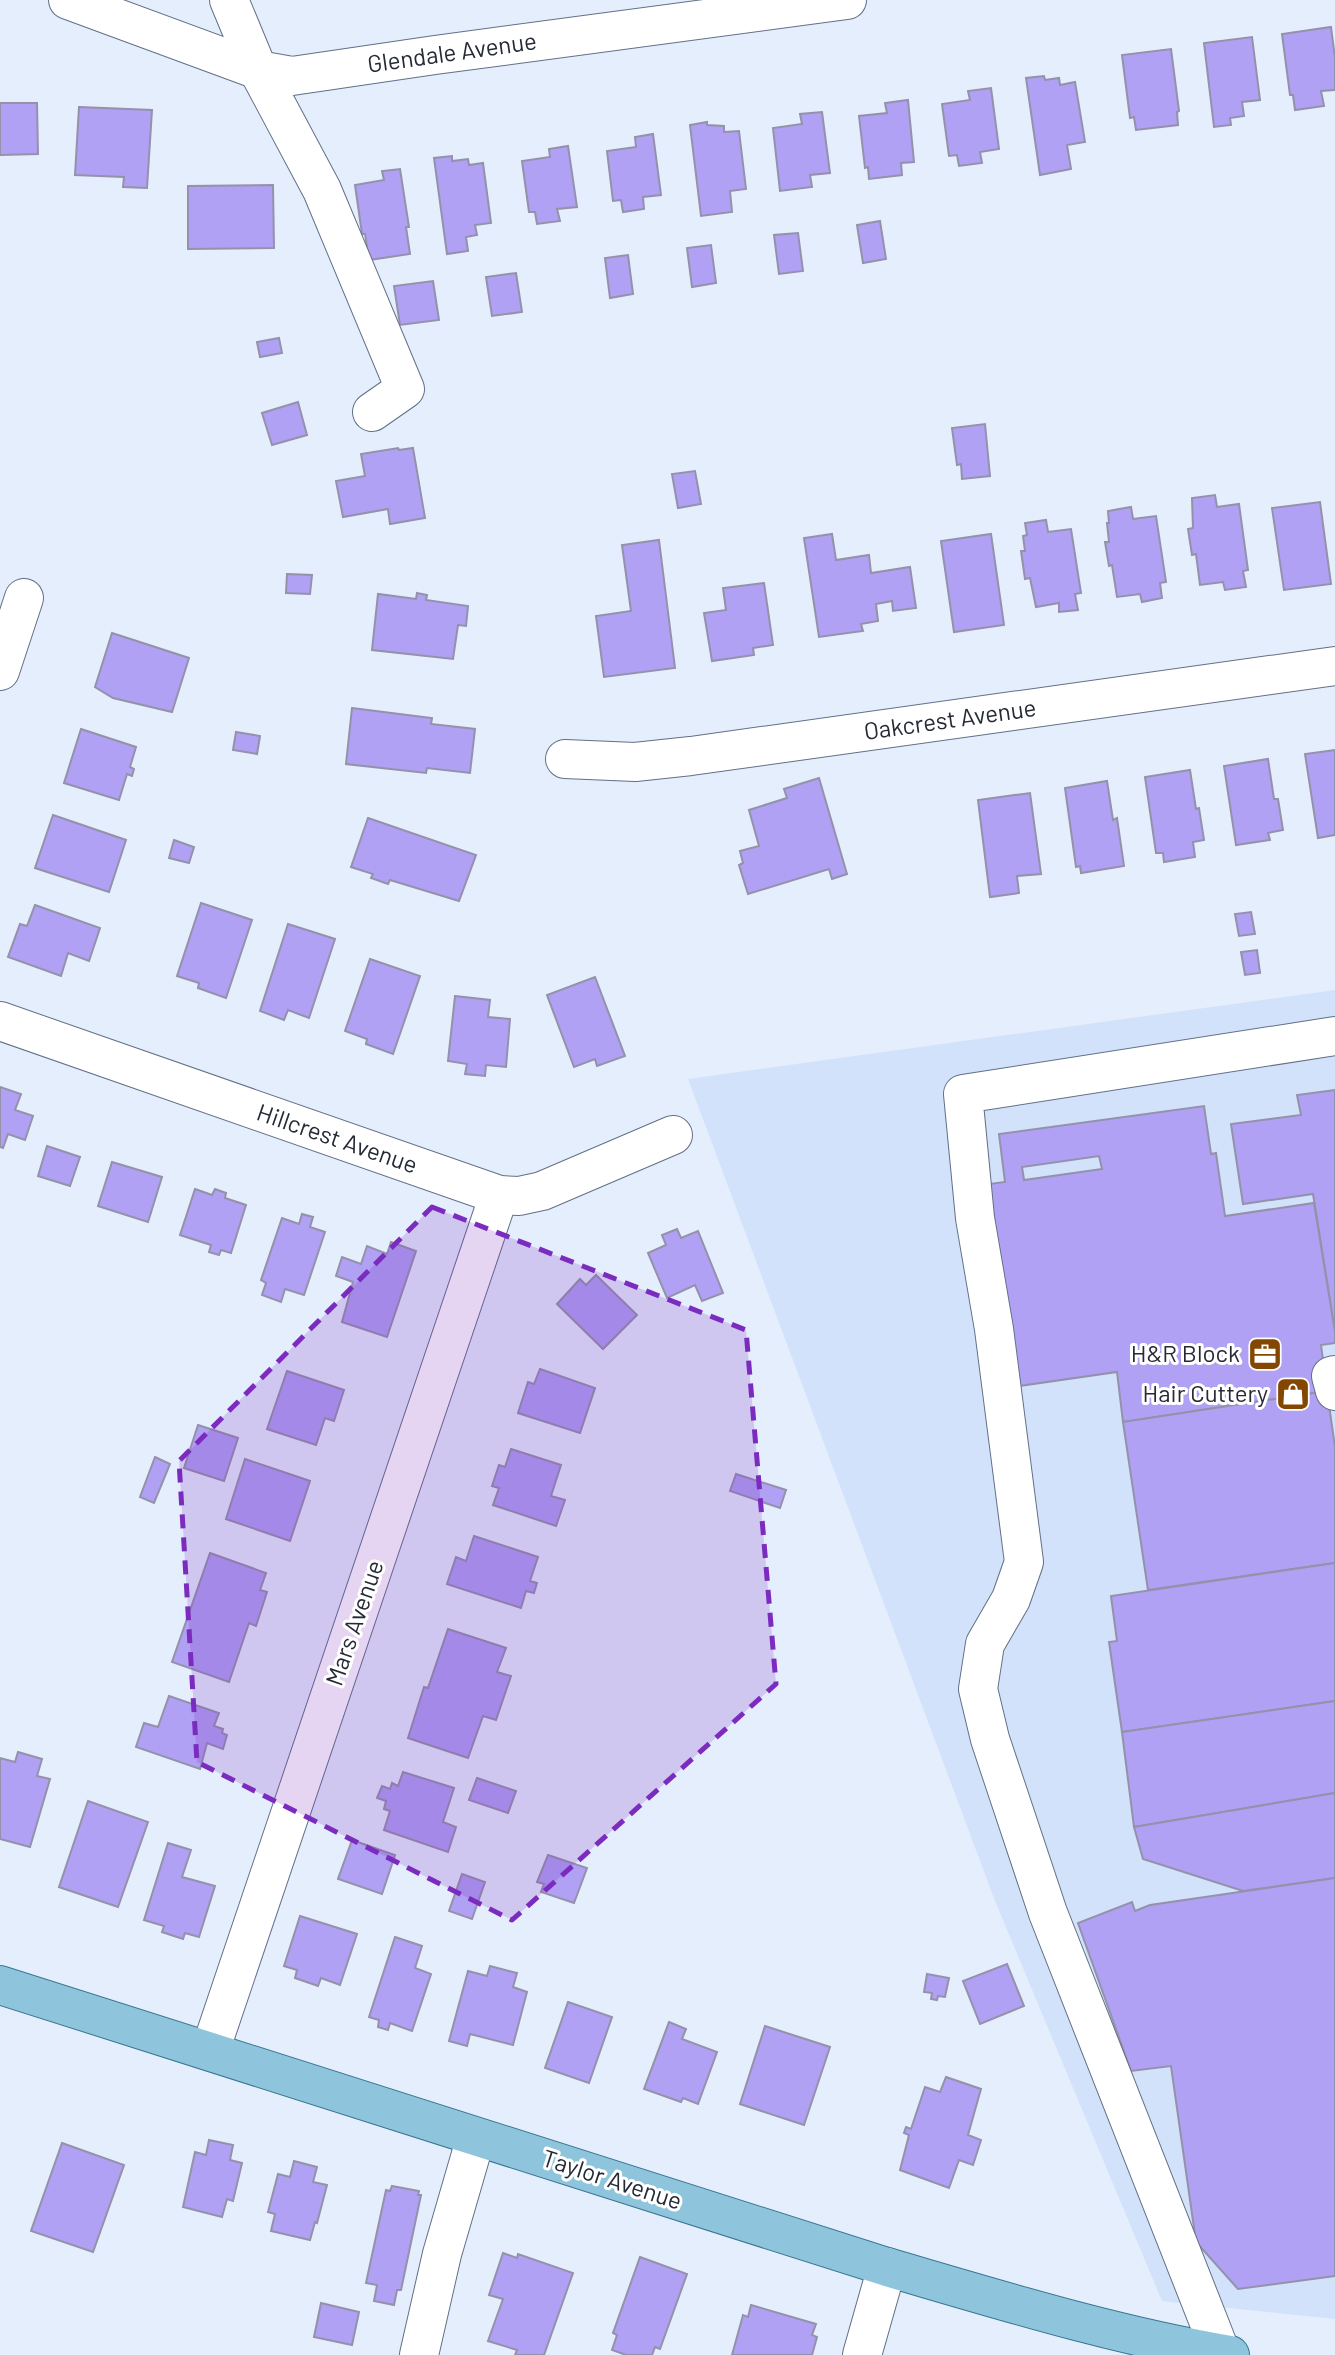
<svg xmlns="http://www.w3.org/2000/svg" width="1335" height="2355" font-family="Barlow,sans-serif">
<rect width="100%" height="100%" fill="#e4eefd"/>
<path fill="#d2e2fa" d="M 1335,990 L 1335,2319 L 1162,2301 L 995,1901 L 688,1079 Z"/>
<g fill="#b0a1f4" stroke="#9491ab" stroke-width="2" fill-rule="evenodd">
<path d="M 1331,27 L 1335,58 L 1335,90 L 1321,91 L 1324,106 L 1295,110 L 1293,95 L 1290,95 L 1282,34 Z"/>
<path d="M 1252,37 L 1260,100 L 1242,102 L 1244,116 L 1230,118 L 1231,125 L 1214,127 L 1204,43 Z"/>
<path d="M 1171,49 L 1179,111 L 1177,112 L 1178,125 L 1136,130 L 1134,117 L 1130,118 L 1122,55 Z"/>
<path d="M 1044,76 L 1045,80 L 1059,78 L 1060,85 L 1075,82 L 1085,142 L 1067,145 L 1071,169 L 1040,175 L 1026,78 Z"/>
<path d="M 991,88 L 999,149 L 980,152 L 982,163 L 959,166 L 957,155 L 949,156 L 942,104 L 970,100 L 968,91 Z"/>
<path d="M 908,100 L 914,162 L 901,163 L 902,175 L 869,179 L 868,167 L 865,168 L 859,116 L 887,113 L 885,103 Z"/>
<path d="M 0,103 L 37,103 L 38,154 L 0,155 Z"/>
<path d="M 79,107 L 152,110 L 147,188 L 123,187 L 124,177 L 75,175 Z"/>
<path d="M 822,112 L 830,173 L 810,175 L 812,187 L 780,191 L 773,128 L 802,124 L 800,114 Z"/>
<path d="M 707,122 L 707,125 L 724,126 L 724,132 L 739,131 L 746,189 L 730,191 L 732,212 L 701,216 L 690,125 Z"/>
<path d="M 653,134 L 661,195 L 643,197 L 644,209 L 623,212 L 621,200 L 613,201 L 607,151 L 636,147 L 635,137 Z"/>
<path d="M 568,146 L 577,207 L 557,209 L 560,221 L 537,224 L 535,212 L 529,212 L 522,161 L 550,157 L 549,149 Z"/>
<path d="M 452,156 L 452,161 L 468,159 L 469,165 L 483,163 L 491,223 L 475,225 L 477,235 L 466,237 L 468,251 L 447,254 L 434,158 Z"/>
<path d="M 400,169 L 409,227 L 406,227 L 410,254 L 369,260 L 365,234 L 362,234 L 355,185 L 384,180 L 382,171 Z"/>
<path d="M 273,185 L 274,248 L 188,249 L 188,186 Z"/>
<path d="M 880,221 L 886,259 L 863,263 L 857,225 Z"/>
<path d="M 798,233 L 803,271 L 779,274 L 774,235 Z"/>
<path d="M 711,245 L 716,283 L 692,287 L 687,248 Z"/>
<path d="M 628,255 L 633,294 L 610,298 L 605,258 Z"/>
<path d="M 516,273 L 522,312 L 492,316 L 486,277 Z"/>
<path d="M 433,281 L 439,320 L 400,325 L 394,286 Z"/>
<path d="M 279,338 L 282,353 L 260,357 L 257,342 Z"/>
<path d="M 298,402 L 307,435 L 272,445 L 262,413 Z"/>
<path d="M 985,424 L 990,476 L 962,479 L 961,464 L 957,465 L 952,428 Z"/>
<path d="M 398,448 L 399,450 L 413,448 L 425,518 L 390,524 L 388,509 L 343,517 L 336,481 L 365,476 L 361,454 Z"/>
<path d="M 695,471 L 701,504 L 678,508 L 672,474 Z"/>
<path d="M 1215,495 L 1217,507 L 1239,504 L 1248,570 L 1243,571 L 1246,587 L 1225,590 L 1223,582 L 1200,585 L 1196,554 L 1192,555 L 1188,529 L 1193,528 L 1192,498 Z"/>
<path d="M 1320,502 L 1331,584 L 1284,590 L 1272,508 Z"/>
<path d="M 1131,507 L 1133,519 L 1156,516 L 1166,582 L 1160,583 L 1162,598 L 1142,602 L 1140,594 L 1117,597 L 1112,565 L 1109,566 L 1105,542 L 1109,542 L 1107,523 L 1109,523 L 1108,511 Z"/>
<path d="M 1046,520 L 1048,532 L 1071,529 L 1081,593 L 1075,594 L 1078,610 L 1059,612 L 1059,603 L 1036,607 L 1030,578 L 1025,579 L 1021,551 L 1025,551 L 1023,536 L 1027,535 L 1025,523 Z"/>
<path d="M 832,534 L 836,560 L 869,555 L 871,573 L 910,567 L 916,608 L 893,611 L 892,601 L 876,604 L 878,621 L 861,624 L 863,631 L 819,637 L 804,538 Z"/>
<path d="M 991,534 L 1004,625 L 954,632 L 941,541 Z"/>
<path d="M 659,540 L 675,668 L 604,677 L 596,616 L 631,611 L 622,545 Z"/>
<path d="M 287,574 L 312,575 L 310,594 L 286,593 Z"/>
<path d="M 764,583 L 773,645 L 753,648 L 754,655 L 712,661 L 704,613 L 726,610 L 723,588 Z"/>
<path d="M 417,593 L 427,595 L 426,600 L 468,606 L 466,626 L 458,625 L 453,659 L 372,650 L 378,594 L 416,599 Z"/>
<path d="M 112,633 L 189,658 L 172,712 L 113,698 L 95,687 Z"/>
<path d="M 352,708 L 432,718 L 431,724 L 475,729 L 470,773 L 427,768 L 426,773 L 346,764 Z"/>
<path d="M 81,729 L 136,747 L 130,767 L 134,769 L 132,776 L 127,774 L 119,800 L 64,783 Z"/>
<path d="M 236,732 L 260,736 L 257,754 L 233,750 Z"/>
<path d="M 1335,750 L 1335,835 L 1318,838 L 1305,754 Z"/>
<path d="M 1268,759 L 1274,799 L 1278,799 L 1283,830 L 1268,833 L 1270,840 L 1236,845 L 1224,766 Z"/>
<path d="M 1190,770 L 1196,809 L 1199,808 L 1204,840 L 1193,842 L 1195,857 L 1164,862 L 1163,853 L 1156,853 L 1145,777 Z"/>
<path d="M 819,778 L 847,874 L 832,879 L 829,869 L 748,894 L 739,865 L 743,863 L 740,851 L 759,846 L 749,810 L 787,798 L 784,789 Z"/>
<path d="M 1107,781 L 1113,820 L 1117,818 L 1124,866 L 1081,873 L 1080,866 L 1076,867 L 1065,788 Z"/>
<path d="M 1030,793 L 1041,874 L 1017,876 L 1019,893 L 990,897 L 978,800 Z"/>
<path d="M 53,815 L 126,840 L 109,892 L 35,868 Z"/>
<path d="M 368,818 L 476,855 L 459,901 L 390,880 L 388,884 L 371,878 L 373,874 L 351,867 Z"/>
<path d="M 174,840 L 194,847 L 189,863 L 169,858 Z"/>
<path d="M 201,903 L 252,920 L 226,998 L 198,988 L 199,983 L 177,976 Z"/>
<path d="M 35,905 L 100,928 L 89,961 L 68,953 L 61,976 L 8,957 L 20,924 L 27,926 Z"/>
<path d="M 1251,912 L 1255,934 L 1239,936 L 1235,914 Z"/>
<path d="M 288,924 L 335,939 L 309,1018 L 288,1010 L 284,1020 L 260,1011 Z"/>
<path d="M 1257,950 L 1260,973 L 1245,975 L 1241,952 Z"/>
<path d="M 370,959 L 420,976 L 393,1054 L 366,1044 L 367,1039 L 345,1031 Z"/>
<path d="M 595,977 L 625,1056 L 597,1066 L 595,1059 L 574,1067 L 547,995 Z"/>
<path d="M 455,996 L 490,1000 L 488,1017 L 510,1019 L 506,1067 L 486,1065 L 485,1076 L 465,1074 L 467,1064 L 448,1061 Z"/>
<path d="M 0,1087 L 21,1094 L 15,1110 L 33,1116 L 25,1140 L 8,1134 L 3,1148 L 0,1147 Z"/>
<path d="M 1335,1090 L 1335,1332 L 1313,1194 L 1243,1204 L 1231,1124 L 1301,1115 L 1297,1095 Z"/>
<path d="M 1204,1106 L 1211,1154 L 1216,1153 L 1225,1216 L 1314,1203 L 1335,1332 L 1335,1343 L 1321,1345 L 1327,1391 L 1123,1422 L 1117,1372 L 1019,1386 L 989,1184 L 1005,1182 L 999,1134 ZM 1099,1156 L 1102,1169 L 1024,1180 L 1022,1167 Z"/>
<path d="M 47,1146 L 80,1157 L 70,1186 L 38,1176 Z"/>
<path d="M 112,1162 L 162,1177 L 148,1222 L 98,1206 Z"/>
<path d="M 195,1189 L 212,1195 L 215,1189 L 226,1193 L 225,1198 L 246,1205 L 231,1253 L 221,1250 L 219,1255 L 209,1252 L 211,1245 L 180,1235 Z"/>
<path d="M 302,1214 L 313,1217 L 310,1227 L 325,1232 L 304,1295 L 285,1289 L 281,1302 L 262,1295 L 266,1283 L 261,1280 L 282,1218 L 299,1224 Z"/>
<path d="M 677,1229 L 681,1238 L 698,1231 L 723,1293 L 702,1301 L 695,1285 L 667,1298 L 648,1253 L 666,1245 L 662,1235 Z"/>
<path d="M 391,1242 L 416,1251 L 387,1337 L 342,1322 L 353,1282 L 336,1276 L 342,1257 L 361,1264 L 367,1246 L 387,1254 Z"/>
<path d="M 596,1275 L 637,1315 L 603,1349 L 557,1304 L 580,1279 L 586,1285 Z"/>
<path d="M 540,1369 L 595,1388 L 580,1433 L 518,1413 L 528,1382 L 534,1384 Z"/>
<path d="M 287,1371 L 344,1390 L 334,1421 L 325,1418 L 316,1445 L 267,1429 Z"/>
<path d="M 1327,1391 L 1335,1447 L 1335,1563 L 1148,1590 L 1123,1422 Z"/>
<path d="M 198,1425 L 238,1438 L 224,1481 L 184,1468 Z"/>
<path d="M 511,1449 L 561,1465 L 551,1496 L 565,1500 L 556,1526 L 493,1505 L 499,1488 L 492,1486 L 499,1465 L 505,1467 Z"/>
<path d="M 155,1457 L 170,1464 L 154,1503 L 140,1497 Z"/>
<path d="M 245,1459 L 310,1481 L 290,1541 L 226,1519 Z"/>
<path d="M 736,1474 L 786,1490 L 780,1508 L 730,1491 Z"/>
<path d="M 474,1536 L 538,1557 L 530,1581 L 537,1583 L 534,1593 L 526,1591 L 521,1608 L 447,1584 L 456,1557 L 466,1561 Z"/>
<path d="M 210,1553 L 266,1573 L 260,1590 L 267,1592 L 256,1626 L 249,1623 L 229,1682 L 172,1662 Z"/>
<path d="M 1335,1563 L 1335,1701 L 1122,1732 L 1109,1642 L 1117,1641 L 1111,1596 Z"/>
<path d="M 448,1629 L 506,1648 L 497,1672 L 511,1676 L 496,1720 L 483,1716 L 468,1758 L 408,1738 L 424,1687 L 428,1688 Z"/>
<path d="M 169,1696 L 219,1713 L 214,1726 L 223,1729 L 222,1733 L 227,1735 L 223,1749 L 207,1743 L 200,1769 L 136,1747 L 144,1723 L 158,1727 Z"/>
<path d="M 1335,1701 L 1335,1793 L 1134,1827 L 1122,1732 Z"/>
<path d="M 18,1752 L 42,1759 L 37,1776 L 50,1779 L 30,1847 L 0,1839 L 0,1758 L 15,1762 Z"/>
<path d="M 403,1772 L 454,1788 L 443,1822 L 456,1827 L 448,1852 L 384,1830 L 390,1811 L 384,1809 L 386,1801 L 377,1798 L 382,1786 L 390,1789 L 392,1783 L 398,1786 Z"/>
<path d="M 477,1778 L 516,1791 L 508,1813 L 469,1800 Z"/>
<path d="M 1335,1793 L 1335,1878 L 1243,1891 L 1143,1859 L 1134,1827 Z"/>
<path d="M 88,1801 L 148,1822 L 118,1907 L 59,1887 Z"/>
<path d="M 352,1840 L 395,1855 L 382,1894 L 338,1879 Z"/>
<path d="M 168,1843 L 191,1850 L 182,1877 L 215,1886 L 199,1937 L 185,1933 L 183,1939 L 162,1932 L 164,1926 L 144,1920 Z"/>
<path d="M 548,1855 L 587,1868 L 574,1903 L 541,1892 L 544,1884 L 537,1882 Z"/>
<path d="M 462,1874 L 485,1882 L 472,1919 L 449,1911 Z"/>
<path d="M 1335,1878 L 1335,2276 L 1238,2289 L 1196,2242 L 1171,2066 L 1131,2071 L 1078,1923 L 1132,1902 L 1135,1911 L 1150,1905 Z"/>
<path d="M 300,1916 L 357,1934 L 340,1985 L 321,1978 L 318,1986 L 295,1978 L 297,1970 L 284,1966 Z"/>
<path d="M 395,1937 L 422,1946 L 415,1968 L 431,1974 L 412,2031 L 390,2023 L 388,2030 L 378,2027 L 379,2020 L 369,2017 Z"/>
<path d="M 1007,1964 L 1024,2006 L 980,2024 L 963,1981 Z"/>
<path d="M 490,1966 L 517,1973 L 513,1987 L 527,1992 L 513,2045 L 470,2034 L 467,2046 L 449,2041 L 468,1971 L 487,1976 Z"/>
<path d="M 927,1974 L 949,1978 L 945,1997 L 938,1996 L 937,2000 L 931,1999 L 932,1993 L 924,1992 Z"/>
<path d="M 568,2002 L 612,2017 L 589,2083 L 545,2068 Z"/>
<path d="M 669,2022 L 686,2029 L 682,2039 L 717,2052 L 698,2104 L 683,2098 L 681,2102 L 644,2089 Z"/>
<path d="M 765,2026 L 830,2047 L 804,2125 L 740,2104 Z"/>
<path d="M 946,2077 L 981,2089 L 968,2135 L 981,2140 L 973,2165 L 959,2160 L 949,2188 L 900,2170 L 909,2135 L 904,2133 L 906,2127 L 911,2129 L 925,2087 L 940,2092 Z"/>
<path d="M 209,2140 L 233,2145 L 230,2160 L 242,2163 L 233,2201 L 227,2199 L 222,2217 L 183,2207 L 195,2152 L 206,2155 Z"/>
<path d="M 62,2143 L 124,2165 L 93,2252 L 31,2231 Z"/>
<path d="M 294,2161 L 317,2167 L 313,2182 L 327,2185 L 317,2223 L 315,2222 L 310,2240 L 271,2231 L 275,2214 L 268,2212 L 278,2174 L 290,2177 Z"/>
<path d="M 392,2186 L 419,2191 L 418,2195 L 421,2195 L 401,2290 L 397,2290 L 394,2305 L 374,2301 L 377,2285 L 366,2283 L 386,2190 L 390,2191 Z"/>
<path d="M 503,2253 L 517,2258 L 518,2254 L 573,2273 L 544,2355 L 515,2355 L 517,2350 L 488,2341 L 503,2299 L 489,2295 Z"/>
<path d="M 640,2257 L 687,2274 L 660,2349 L 655,2347 L 652,2355 L 626,2355 L 612,2350 L 617,2335 L 613,2333 Z"/>
<path d="M 321,2303 L 359,2312 L 352,2345 L 314,2337 Z"/>
<path d="M 751,2305 L 816,2324 L 812,2335 L 817,2337 L 812,2355 L 732,2355 L 743,2315 L 748,2317 Z"/>
</g>
<g fill="none" stroke-linecap="round" stroke-linejoin="round">
<g stroke="#627086" stroke-width="40">
<g id="minor">
<path d="M 68,0 L 258,70 L 292,76 L 435,55 L 847,0"/>
<path d="M 229,0 L 258,70 L 322,190 L 405,389 L 372,412"/>
<path d="M 0,671 L 24,598"/>
<path d="M 565,759 L 635,762 L 691,756 L 1335,666"/>
<path d="M 0,1021 L 499,1195 L 519,1196 L 542,1191 L 673,1135"/>
<path d="M 1335,1375 L 1331,1376 L 1335,1391"/>
<path d="M 210,2051 L 499,1195"/>
<path d="M 1221,2353 L 1048,1913 L 990,1739 L 978,1689 L 985,1644 L 1011,1599 L 1024,1562 L 994,1329 L 975,1218 L 963,1094 L 1335,1036"/>
<path d="M 419,2355 L 442,2254 L 476,2137"/>
<path d="M 862,2355 L 887,2267"/>
</g>
</g>
<g stroke="#397692" stroke-width="40">
<path id="major" d="M 0,1985 L 887,2267 C 1000,2300 1113,2335 1230,2355"/>
</g>
<use href="#minor" stroke="#fff" stroke-width="38"/>
<use href="#major" stroke="#8fc5dc" stroke-width="38"/>
</g>
<path fill="#7b2cbf" fill-opacity="0.2" stroke="#7b2cbf" stroke-width="5" stroke-dasharray="14 9" stroke-linejoin="round" d="M 432,1207 L 746,1330 L 776,1684 L 512,1920 L 197,1762 L 179,1461 Z"/>
<defs>
<g id="office-square" transform="scale(1.75)"><rect x="-9" y="-9" width="18" height="18" rx="4" fill="#834701" stroke="#fff"/><path d="M-6-3h4V-5.5h4V-3h4V5H-6ZM-1-4.5V-3h2v-1.5ZM-6 0V1H6V0Z" fill="#fff"/></g>
<g id="shop-square" transform="scale(1.75)"><rect x="-9" y="-9" width="18" height="18" rx="4" fill="#834701" stroke="#fff"/><path d="M-5-2.5h2.3a2.7 3.5 0 0 1 5.4 0H5L5.5 6h-11ZM-1.5-2.5h3a1.5 2.3 0 0 0-3 0Z" fill="#fff"/></g>
</defs>
<g fill-rule="evenodd">
<use href="#office-square" x="1265" y="1354"/>
<use href="#shop-square" x="1293" y="1394"/>
</g>
<g text-anchor="middle" stroke-width="6" stroke-linejoin="round" paint-order="stroke">
<g font-size="24" fill="#252a34" stroke="#fff">
<text transform="translate(452 53) rotate(-8)" y="8">Glendale Avenue</text>
<text transform="translate(950 720) rotate(-8)" y="8">Oakcrest Avenue</text>
<text transform="translate(337 1139) rotate(19)" y="8">Hillcrest Avenue</text>
<text transform="translate(355 1623) rotate(-71)" y="8">Mars Avenue</text>
<text transform="translate(612 2180) rotate(18)" y="8">Taylor Avenue</text>
</g>
<g font-size="24" fill="#252a34" stroke="#fff" text-anchor="end">
<text x="1240" y="1362">H&amp;R Block</text>
<text x="1268" y="1402">Hair Cuttery</text>
</g>
</g>
</svg>
